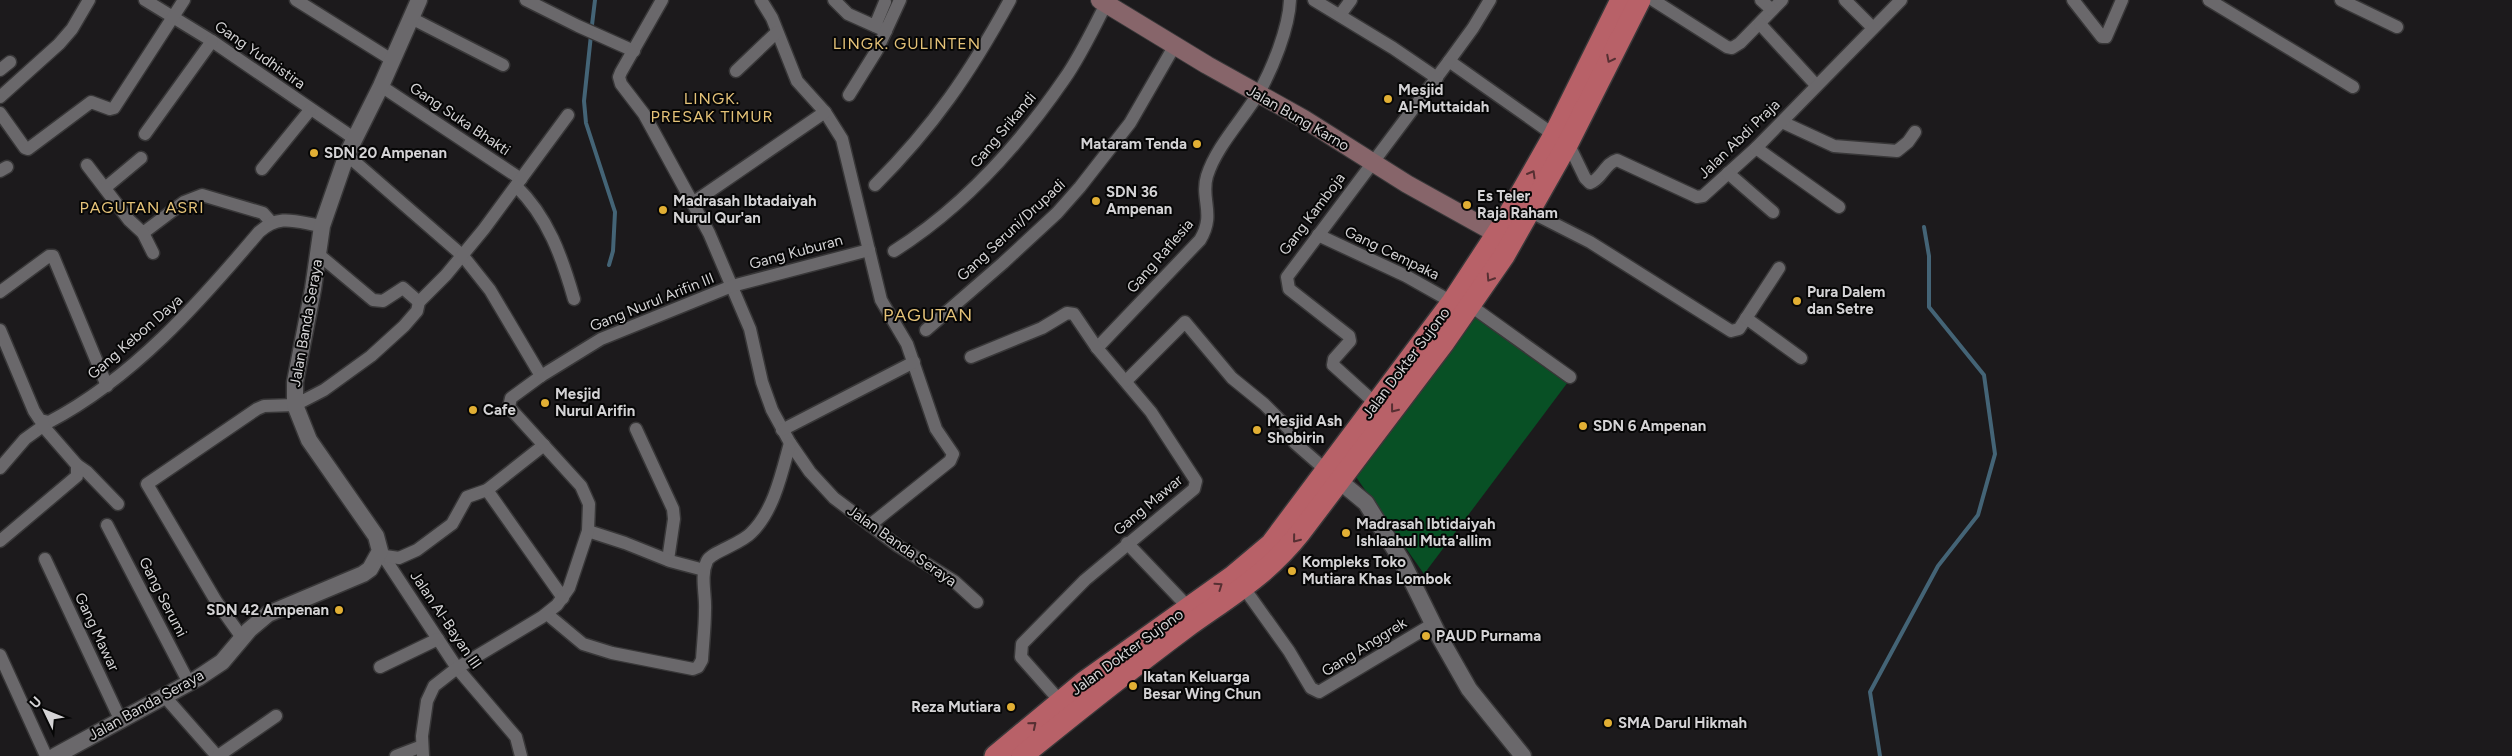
<svg xmlns="http://www.w3.org/2000/svg" width="2512" height="756" font-family="Figtree,sans-serif">
<rect width="100%" height="100%" fill="#1c1a1c"/>
<path fill="#085025" d="M 1475,314 L 1568,382 L 1424,574 L 1356,477 Z"/>
<g fill="none" stroke-linecap="round" stroke-linejoin="round">
<g stroke="#446476" stroke-width="4">
<path d="M 592,25 L 595,0"/>
<path d="M 591,35 L 584,101 L 586,123 L 615,212 L 613,251 L 609,265"/>
<path d="M 1880,756 L 1870,692 L 1938,566 L 1978,515 L 1995,454 L 1984,375 L 1929,307 L 1929,256 L 1924,227"/>
</g>
<g stroke="#383738" stroke-width="15">
<g id="minor">
<path d="M 145,0 L 212,41 L 355,139"/>
<path d="M 296,0 L 392,60"/>
<path d="M 526,0 L 578,26 L 634,51"/>
<path d="M 662,0 L 621,72 L 619,77 L 621,84 L 644,114 L 709,233 L 750,329 L 762,382 L 772,410 L 790,443 L 810,472 L 834,498 L 898,546 L 954,581 L 977,602"/>
<path d="M 761,0 L 772,18 L 797,81 L 825,112 L 842,139 L 881,300 L 907,344 L 936,429 L 953,454 L 950,461 L 870,525"/>
<path d="M 834,0 L 848,14 L 886,31"/>
<path d="M 1314,0 L 1393,48 L 1437,78"/>
<path d="M 1653,0 L 1727,47 L 1732,48 L 1740,43 L 1782,0"/>
<path d="M 1761,0 L 1772,10"/>
<path d="M 1845,0 L 1873,28"/>
<path d="M 2073,0 L 2102,37 L 2106,37 L 2122,0"/>
<path d="M 2209,0 L 2353,87"/>
<path d="M 2341,0 L 2397,27"/>
<path d="M 1340,15 L 1351,0"/>
<path d="M 411,18 L 503,65"/>
<path d="M 1760,24 L 1816,85"/>
<path d="M 875,26 L 885,2"/>
<path d="M 1449,61 L 1554,135"/>
<path d="M 0,70 L 10,62"/>
<path d="M 736,71 L 777,32"/>
<path d="M 381,86 L 521,179"/>
<path d="M 849,95 L 877,50 L 900,0"/>
<path d="M 0,97 L 59,44 L 72,29 L 89,0"/>
<path d="M 0,113 L 25,148 L 28,149 L 91,102 L 110,109 L 114,108 L 184,0"/>
<path d="M 1782,122 L 1834,146 L 1897,151 L 1908,142 L 1915,132"/>
<path d="M 145,134 L 212,41"/>
<path d="M 1568,143 L 1585,178 L 1590,183 C 1602,179 1605,163 1617,160 L 1697,197 L 1703,196 L 1756,148 L 1901,0"/>
<path d="M 1756,148 L 1839,207"/>
<path d="M 347,155 L 463,256 L 490,290 L 541,376"/>
<path d="M 87,165 L 129,220 L 143,233 L 184,202 L 202,195 L 263,213 L 271,222"/>
<path d="M 262,169 L 310,110"/>
<path d="M 0,171 L 7,167"/>
<path d="M 1728,173 L 1773,212"/>
<path d="M 875,185 C 934,126 970,73 1010,0"/>
<path d="M 516,186 C 548,217 562,257 574,299"/>
<path d="M 105,188 L 141,158"/>
<path d="M 694,202 L 825,112"/>
<path d="M 1531,212 L 1590,242 L 1731,331 L 1739,329 L 1779,268"/>
<path d="M 143,233 L 153,253"/>
<path d="M 1318,235 L 1406,276 L 1452,302"/>
<path d="M 894,251 C 964,207 1019,145 1065,78 C 1081,55 1093,29 1106,4"/>
<path d="M 318,254 L 373,300 L 383,301 L 403,288 L 419,302"/>
<path d="M 0,292 L 49,256 L 53,256 L 107,386"/>
<path d="M 1471,306 L 1570,377"/>
<path d="M 1746,318 L 1801,358"/>
<path d="M 0,330 L 34,411 L 40,420 L 49,422 C 133,378 198,304 259,232 C 280,213 296,222 322,226"/>
<path d="M 926,330 L 1003,263 L 1057,213 L 1080,187 L 1130,123 L 1175,45"/>
<path d="M 1097,348 L 1200,240 C 1216,214 1200,199 1207,176 C 1216,147 1242,120 1258,94 C 1272,70 1289,28 1290,0"/>
<path d="M 971,357 L 1042,328 L 1067,313 L 1074,314 L 1097,348 L 1151,412 L 1196,481 L 1194,489 L 1085,580 L 1022,644 L 1021,657 L 1060,701"/>
<path d="M 1126,381 L 1185,322 L 1232,378 L 1264,404 L 1289,429 L 1295,443 L 1327,471"/>
<path d="M 1375,403 L 1333,365 L 1334,359 L 1350,341 L 1349,336 L 1289,289 L 1287,277 L 1449,61 L 1473,28 L 1490,0"/>
<path d="M 636,429 L 673,509 L 674,519 L 668,560"/>
<path d="M 782,430 L 914,362"/>
<path d="M 77,465 L 87,472 L 118,504"/>
<path d="M 0,468 L 25,439 L 43,426"/>
<path d="M 487,490 L 563,598"/>
<path d="M 107,525 L 189,683"/>
<path d="M 588,531 L 625,543 L 670,561 L 704,570"/>
<path d="M 0,541 L 77,476 L 77,465 L 43,426 L 43,422"/>
<path d="M 1127,543 L 1188,607"/>
<path d="M 380,551 L 457,668 L 516,737 L 521,756"/>
<path d="M 385,556 L 399,558 L 417,550 L 452,524 L 467,497 L 487,490 L 544,445"/>
<path d="M 45,559 L 120,719"/>
<path d="M 1244,588 L 1289,651 L 1311,688 L 1319,692 L 1433,624"/>
<path d="M 547,614 L 583,644 L 612,653 L 693,669 L 698,667 L 702,660 C 703,643 705,627 705,610 C 706,595 700,576 707,561 C 711,552 741,544 751,533 C 774,511 782,472 790,443"/>
<path d="M 243,639 L 216,601 L 147,484 L 257,409 L 264,406 L 295,405 L 324,390 L 371,356 L 404,326 L 417,311 L 419,302 L 446,275 L 484,229 L 568,115"/>
<path d="M 0,655 L 46,756"/>
<path d="M 380,667 L 438,639"/>
<path d="M 166,698 L 217,756"/>
<path d="M 218,756 L 276,716"/>
<path d="M 396,756 L 422,746"/>
<path d="M 423,756 L 422,736 L 427,701 L 434,686 L 457,668 L 542,617 L 557,605 L 569,588 L 588,531 L 589,504 L 581,486 L 509,407 L 511,398 L 541,376 L 601,339 L 732,286 L 869,250"/>
</g>
</g>
<g stroke="#383738" stroke-width="19">
<g id="tertiary">
<path d="M 1331,474 L 1366,503 L 1402,561 L 1440,638 L 1469,689 L 1523,756"/>
<path d="M 55,756 L 198,678 L 222,662 L 249,630 L 268,614 L 363,574 L 370,569 L 380,551 L 376,536 L 309,440 L 295,405 L 295,382 L 313,289 L 322,226 L 347,154 L 381,86 L 419,0"/>
</g>
</g>
<g stroke="#383738" stroke-width="20">
<path id="secondary" d="M 1100,0 L 1207,65 L 1304,119 L 1407,184 L 1497,234"/>
</g>
<g stroke="#383738" stroke-width="24">
<g id="trunk">
<path d="M 995,756 L 1084,682 L 1233,576 L 1271,544 L 1452,302 L 1505,221 L 1554,135 L 1621,0"/>
<path d="M 1022,756 C 1075,713 1129,670 1184,629 C 1228,597 1265,577 1300,533 L 1443,344 L 1504,256 L 1568,143 L 1640,0"/>
</g>
</g>
<use href="#minor" stroke="#6a686b" stroke-width="12"/>
<use href="#tertiary" stroke="#6a686b" stroke-width="16"/>
<use href="#secondary" stroke="#87656a" stroke-width="18"/>
<use href="#trunk" stroke="#b86168" stroke-width="21"/>
</g>
<defs><path id="oneway-chevron" d="M-2-3.5L2.5 0L-2 3.5" fill="none" stroke-width="1.6" stroke-linecap="round" stroke-linejoin="round" transform="scale(1.25)"/></defs>
<g stroke="#562f32">
<use href="#oneway-chevron" transform="translate(1610 59) rotate(117)"/>
<use href="#oneway-chevron" transform="translate(1532 174) rotate(-60)"/>
<use href="#oneway-chevron" transform="translate(1490 278) rotate(123)"/>
<use href="#oneway-chevron" transform="translate(1394 409) rotate(128)"/>
<use href="#oneway-chevron" transform="translate(1296 539) rotate(129)"/>
<use href="#oneway-chevron" transform="translate(1219 586) rotate(-35)"/>
<use href="#oneway-chevron" transform="translate(1033 725) rotate(-40)"/>
</g>
<g fill="#e1af34" stroke="#060606" stroke-width="2">
<circle cx="1388" cy="99" r="5"/>
<circle cx="1197" cy="144" r="5"/>
<circle cx="314" cy="153" r="5"/>
<circle cx="1096" cy="201" r="5"/>
<circle cx="1467" cy="205" r="5"/>
<circle cx="663" cy="210" r="5"/>
<circle cx="1797" cy="301" r="5"/>
<circle cx="545" cy="403" r="5"/>
<circle cx="473" cy="410" r="5"/>
<circle cx="1583" cy="426" r="5"/>
<circle cx="1257" cy="430" r="5"/>
<circle cx="1346" cy="533" r="5"/>
<circle cx="1292" cy="571" r="5"/>
<circle cx="339" cy="610" r="5"/>
<circle cx="1426" cy="636" r="5"/>
<circle cx="1133" cy="686" r="5"/>
<circle cx="1011" cy="707" r="5"/>
<circle cx="1608" cy="723" r="5"/>
</g>
<g text-anchor="middle" stroke-width="4" stroke-linejoin="round" paint-order="stroke">
<g font-size="15" fill="#d4d3d5" stroke="#060606">
<text transform="translate(260 55) rotate(35)" y="5">Gang Yudhistira</text>
<text transform="translate(1298 118) rotate(30)" y="5">Jalan Bung Karno</text>
<text transform="translate(460 119) rotate(34)" y="5">Gang Suka Bhakti</text>
<text transform="translate(1003 130) rotate(-50)" y="5">Gang Srikandi</text>
<text transform="translate(1739 139) rotate(-44)" y="5">Jalan Abdi Praja</text>
<text transform="translate(1312 214) rotate(-53)" y="5">Gang Kamboja</text>
<text transform="translate(1011 230) rotate(-43)" y="5">Gang Seruni/Drupadi</text>
<text transform="translate(796 252) rotate(-15)" y="5">Gang Kuburan</text>
<text transform="translate(1392 253) rotate(26)" y="5">Gang Cempaka</text>
<text transform="translate(1160 256) rotate(-49)" y="5">Gang Raflesia</text>
<text transform="translate(652 302) rotate(-22)" y="5">Gang Nurul Arifin III</text>
<text transform="translate(306 323) rotate(-80)" y="5">Jalan Banda Seraya</text>
<text transform="translate(135 337) rotate(-41)" y="5">Gang Kebon Daya</text>
<text transform="translate(1406 363) rotate(-53)" y="5">Jalan Dokter Sujono</text>
<text transform="translate(1148 505) rotate(-40)" y="5">Gang Mawar</text>
<text transform="translate(902 546) rotate(35)" y="5">Jalan Banda Seraya</text>
<text transform="translate(163 597) rotate(63)" y="5">Gang Serumi</text>
<text transform="translate(446 620) rotate(56)" y="5">Jalan Al-Bayan III</text>
<text transform="translate(97 632) rotate(65)" y="5">Gang Mawar</text>
<text transform="translate(1364 647) rotate(-32)" y="5">Gang Anggrek</text>
<text transform="translate(1127 652) rotate(-36)" y="5">Jalan Dokter Sujono</text>
<text transform="translate(146 705) rotate(-29)" y="5">Jalan Banda Seraya</text>
</g>
<g font-size="15" font-weight="bold" fill="#d4d3d5" stroke="#060606" text-anchor="start">
<text x="1398" y="95">Mesjid<tspan x="1398" dy="17">Al-Muttaidah</tspan></text>
<text x="1187" y="149" text-anchor="end">Mataram Tenda</text>
<text x="324" y="158">SDN 20 Ampenan</text>
<text x="1106" y="197">SDN 36<tspan x="1106" dy="17">Ampenan</tspan></text>
<text x="1477" y="201">Es Teler<tspan x="1477" dy="17">Raja Raham</tspan></text>
<text x="673" y="206">Madrasah Ibtadaiyah<tspan x="673" dy="17">Nurul Qur'an</tspan></text>
<text x="1807" y="297">Pura Dalem<tspan x="1807" dy="17">dan Setre</tspan></text>
<text x="555" y="399">Mesjid<tspan x="555" dy="17">Nurul Arifin</tspan></text>
<text x="483" y="415">Cafe</text>
<text x="1267" y="426">Mesjid Ash<tspan x="1267" dy="17">Shobirin</tspan></text>
<text x="1593" y="431">SDN 6 Ampenan</text>
<text x="1356" y="529">Madrasah Ibtidaiyah<tspan x="1356" dy="17">Ishlaahul Muta'allim</tspan></text>
<text x="1302" y="567">Kompleks Toko<tspan x="1302" dy="17">Mutiara Khas Lombok</tspan></text>
<text x="329" y="615" text-anchor="end">SDN 42 Ampenan</text>
<text x="1436" y="641">PAUD Purnama</text>
<text x="1143" y="682">Ikatan Keluarga<tspan x="1143" dy="17">Besar Wing Chun</tspan></text>
<text x="1001" y="712" text-anchor="end">Reza Mutiara</text>
<text x="1618" y="728">SMA Darul Hikmah</text>
</g>
<g font-size="16" letter-spacing="1" fill="#e4c278" stroke="#060606">
<text x="907" y="49">LINGK. GULINTEN</text>
<text x="712" y="104">LINGK.<tspan x="712" dy="18">PRESAK TIMUR</tspan></text>
<text x="142" y="213">PAGUTAN ASRI</text>
</g>
<g font-size="18" letter-spacing="1" fill="#e4c278" stroke="#060606">
<text x="928" y="321">PAGUTAN</text>
</g>
</g>
<g transform="translate(45 711) rotate(313)" stroke="#060606" stroke-width="4" paint-order="stroke">
<path d="M0-4L9 19L0 12L-9 19Z" fill="#d4d3d5"/>
<text y="-8" font-size="14" font-weight="bold" text-anchor="middle" fill="#d4d3d5">U</text>
</g>
</svg>
